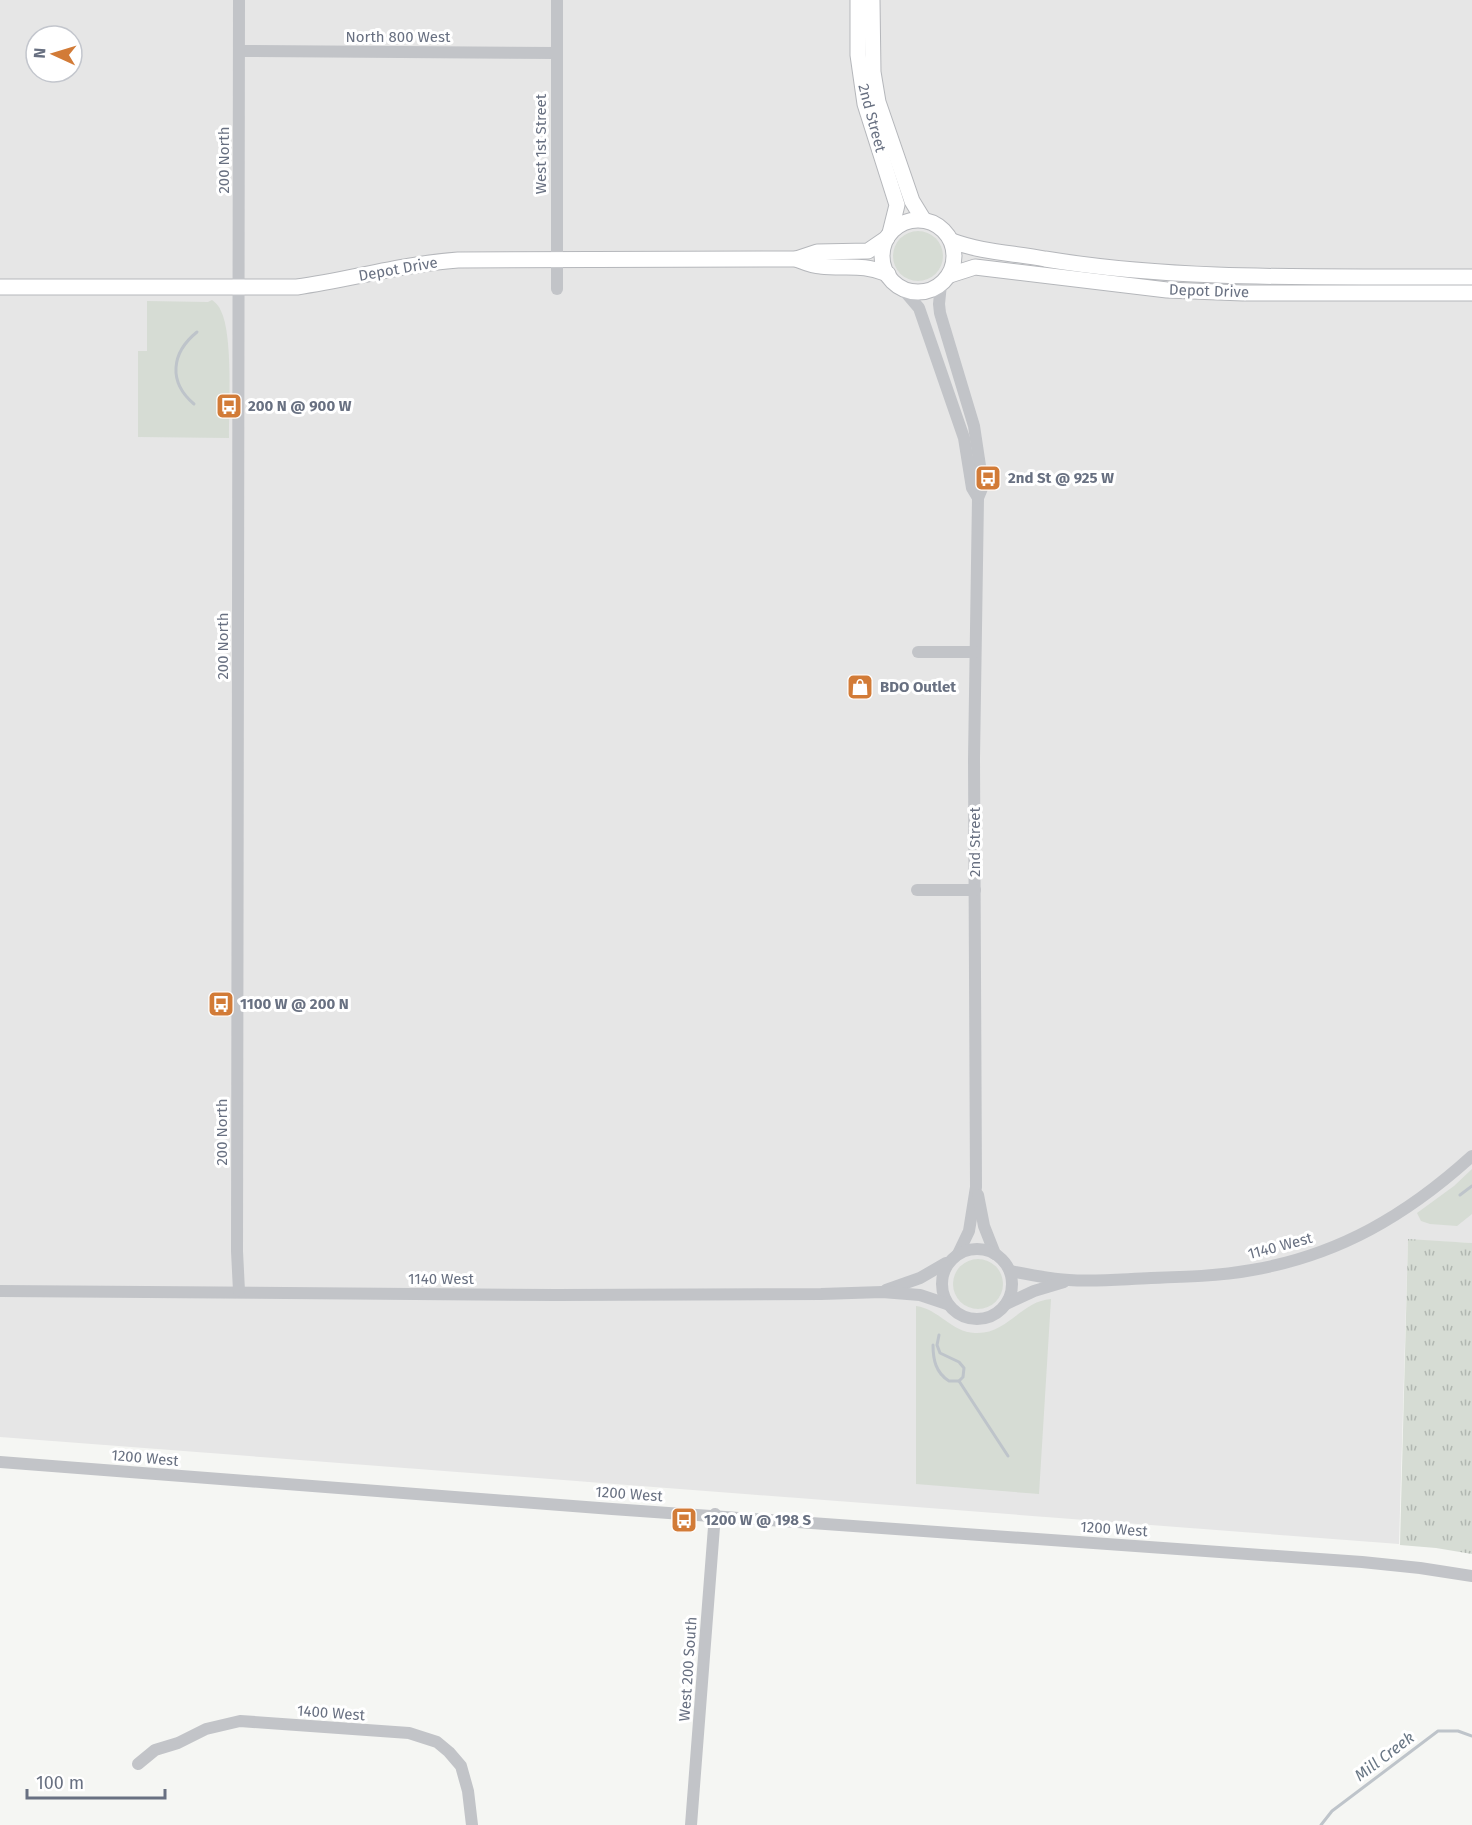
<svg xmlns="http://www.w3.org/2000/svg" width="1472" height="1825" font-family="'Fira Sans',sans-serif">
<defs>
<pattern id="park-tufts" width="24" height="20" patternUnits="userSpaceOnUse" patternTransform="scale(1.5)"><rect width="24" height="20" fill="#d6dcd4"/><path d="M3 7l-1-3M5 7V3M7 7l1-3M15 17l-1-3M17 17v-4M19 17l1-3" fill="none" stroke="#b1b7b1"/></pattern>
</defs>
<rect width="100%" height="100%" fill="#f5f6f3"/>
<path fill="#e6e6e6" fill-rule="evenodd" d="M 0,0 L 1472,0 L 1472,1243 L 1408,1240 L 1399,1544 L 0,1437 ZM 36,36 L 72,36 L 72,72 L 36,72 Z"/>
<g fill="#d6dcd4">
<circle cx="918" cy="256" r="25"/>
<path d="M 212,300 C 216,303 219,306 221,311 C 233,335 229,408 229,438 L 138,437 L 138,351 L 147,351 L 147,301 L 208,302 Z"/>
<path d="M 1472,1169 L 1472,1214 L 1457,1226 L 1430,1224 L 1421,1221 L 1417,1213 L 1454,1186 Z"/>
<circle cx="978" cy="1284" r="25"/>
<path d="M 1051,1299 L 1039,1494 L 916,1484 L 916,1306 C 939,1309 951,1332 975,1333 C 1007,1335 1021,1301 1051,1299 Z"/>
</g>
<path fill="url(#park-tufts)" d="M 1408,1239 L 1472,1243 L 1472,1554 L 1436,1548 L 1400,1545 Z"/>
<g fill="none" stroke-linecap="round" stroke-linejoin="round">
<g stroke="#bec4ca" stroke-width="3">
<path d="M 194,404 C 168,382 171,353 197,332"/>
<path d="M 1460,1195 L 1472,1186"/>
<path d="M 933,1345 C 933,1360 936,1373 949,1381 L 959,1381 L 963,1377 L 964,1368 L 959,1362 L 940,1353 L 937,1345 L 939,1335"/>
<path d="M 959,1381 L 1008,1456"/>
<path d="M 1321,1825 L 1332,1811 L 1438,1731 L 1458,1731 L 1472,1736"/>
</g>
<g stroke="#b5b7bb" stroke-width="17">
<g id="major">
<path d="M 858,0 L 858,55 L 865,104 L 897,205 L 890,233"/>
<path d="M 872,0 L 873,72 L 878,102 L 912,201 L 923,219"/>
<circle cx="918" cy="256" r="36"/>
<path d="M 952,241 C 981,252 1013,253 1045,259 C 1186,282 1330,276 1472,277"/>
<path d="M 796,259 L 817,252 L 868,251 L 887,238"/>
<path d="M 950,275 L 975,267 L 1167,290 L 1243,293 L 1472,293"/>
<path d="M 0,287 L 297,287 C 352,279 403,264 458,260 L 796,259 C 804,262 812,266 820,266 C 847,269 861,263 888,274"/>
</g>
</g>
<g stroke="#c2c4c8" stroke-width="12">
<path d="M 239,51 L 556,53"/>
<path d="M 941,284 L 939,304 L 940,313 L 974,426 L 983,486 L 978,498 L 974,759 L 976,1187 L 969,1231 L 958,1254"/>
<path d="M 902,288 L 919,308 L 964,438 L 972,488 L 978,498"/>
<path d="M 557,289 L 557,0"/>
<path d="M 918,652 L 975,652"/>
<path d="M 917,890 L 975,890"/>
<path d="M 978,1195 L 984,1226 L 995,1254"/>
<circle cx="977" cy="1284" r="35"/>
<path d="M 1010,1271 C 1030,1275 1050,1279 1069,1280 C 1096,1282 1124,1279 1151,1278 C 1185,1277 1219,1276 1252,1270 C 1339,1255 1407,1215 1472,1156"/>
<path d="M 886,1290 L 920,1278 L 946,1263"/>
<path d="M 0,1291 L 556,1295 L 821,1294 L 882,1292 L 920,1295 L 947,1304"/>
<path d="M 239,1291 L 237,1251 L 239,0"/>
<path d="M 1006,1304 L 1034,1291 L 1064,1282"/>
<path d="M 0,1462 L 612,1509 L 1362,1562 L 1420,1568 L 1472,1576"/>
<path d="M 138,1764 L 155,1750 L 178,1743 L 206,1729 L 240,1721 L 409,1733 L 437,1742 L 449,1752 L 461,1766 L 468,1791 L 472,1825"/>
<path d="M 691,1825 L 715,1514"/>
</g>
<use href="#major" stroke="#fff" stroke-width="15"/>
</g>
<defs>
<g id="bus-square" transform="scale(1.35)"><rect x="-9" y="-9" width="18" height="18" rx="4" fill="#d27b37" stroke="#fff"/><path d="M-5-6H5V4H4V6H2V4H-2V6H-4V4H-5ZM-3.5-4V0h7V-4ZM-3.5 1.2v1.5H-2V1.2ZM2 1.2v1.5H3.5V1.2Z" fill="#fff"/></g>
<g id="shop-square" transform="scale(1.35)"><rect x="-9" y="-9" width="18" height="18" rx="4" fill="#d27b37" stroke="#fff"/><path d="M-5-2.5h2.3a2.7 3.5 0 0 1 5.4 0H5L5.5 6h-11ZM-1.5-2.5h3a1.5 2.3 0 0 0-3 0Z" fill="#fff"/></g>
</defs>
<g fill-rule="evenodd">
<use href="#bus-square" x="229" y="406"/>
<use href="#bus-square" x="988" y="478"/>
<use href="#shop-square" x="860" y="687"/>
<use href="#bus-square" x="221" y="1004"/>
<use href="#bus-square" x="684" y="1520"/>
</g>
<g text-anchor="middle" stroke-width="6" stroke-linejoin="round" paint-order="stroke">
<g font-size="15" fill="#687081" stroke="#fff">
<text x="398" y="42">North 800 West</text>
<text transform="translate(872 118) rotate(75)" y="5">2nd Street</text>
<text transform="translate(541 144) rotate(-90)" y="5">West 1st Street</text>
<text transform="translate(224 160) rotate(-90)" y="5">200 North</text>
<text transform="translate(398 269) rotate(-10)" y="5">Depot Drive</text>
<text transform="translate(1209 291) rotate(2)" y="5">Depot Drive</text>
<text transform="translate(223 646) rotate(-90)" y="5">200 North</text>
<text transform="translate(975 842) rotate(-90)" y="5">2nd Street</text>
<text transform="translate(222 1132) rotate(-90)" y="5">200 North</text>
<text transform="translate(1280 1246) rotate(-15)" y="5">1140 West</text>
<text x="441" y="1284">1140 West</text>
<text transform="translate(145 1458) rotate(5)" y="5">1200 West</text>
<text transform="translate(629 1494) rotate(4)" y="5">1200 West</text>
<text transform="translate(1114 1529) rotate(4)" y="5">1200 West</text>
<text transform="translate(688 1669) rotate(-86)" y="5">West 200 South</text>
<text transform="translate(331 1713) rotate(4)" y="5">1400 West</text>
</g>
<g font-size="15" font-weight="bold" fill="#687081" stroke="#fff" text-anchor="start">
<text x="248" y="411">200 N @ 900 W</text>
<text x="1008" y="483">2nd St @ 925 W</text>
<text x="880" y="692">BDO Outlet</text>
<text x="240" y="1009">1100 W @ 200 N</text>
<text x="704" y="1525">1200 W @ 198 S</text>
</g>
<g font-size="16" font-style="italic" fill="#697785" stroke="#fff">
<text transform="translate(1384 1756) rotate(-37)" y="6">Mill Creek</text>
</g>
</g>
<g transform="translate(54 54) rotate(274)"><circle r="28" fill="#ffffff" stroke="#c3c6cd" stroke-width="1.5"/>
<path d="M0-4.5L10 22L0 15L-10 22Z" fill="#d27b37"/>
<text y="-9" font-size="16" font-weight="bold" text-anchor="middle" fill="#687081">N</text>
</g>
<path d="M27 1789v9h138v-9" fill="none" stroke="#687081" stroke-width="3"/>
<text x="36" y="1789" font-size="18" fill="#687081" stroke="#ffffff" stroke-width="4.5" paint-order="stroke">100 m</text>
</svg>
